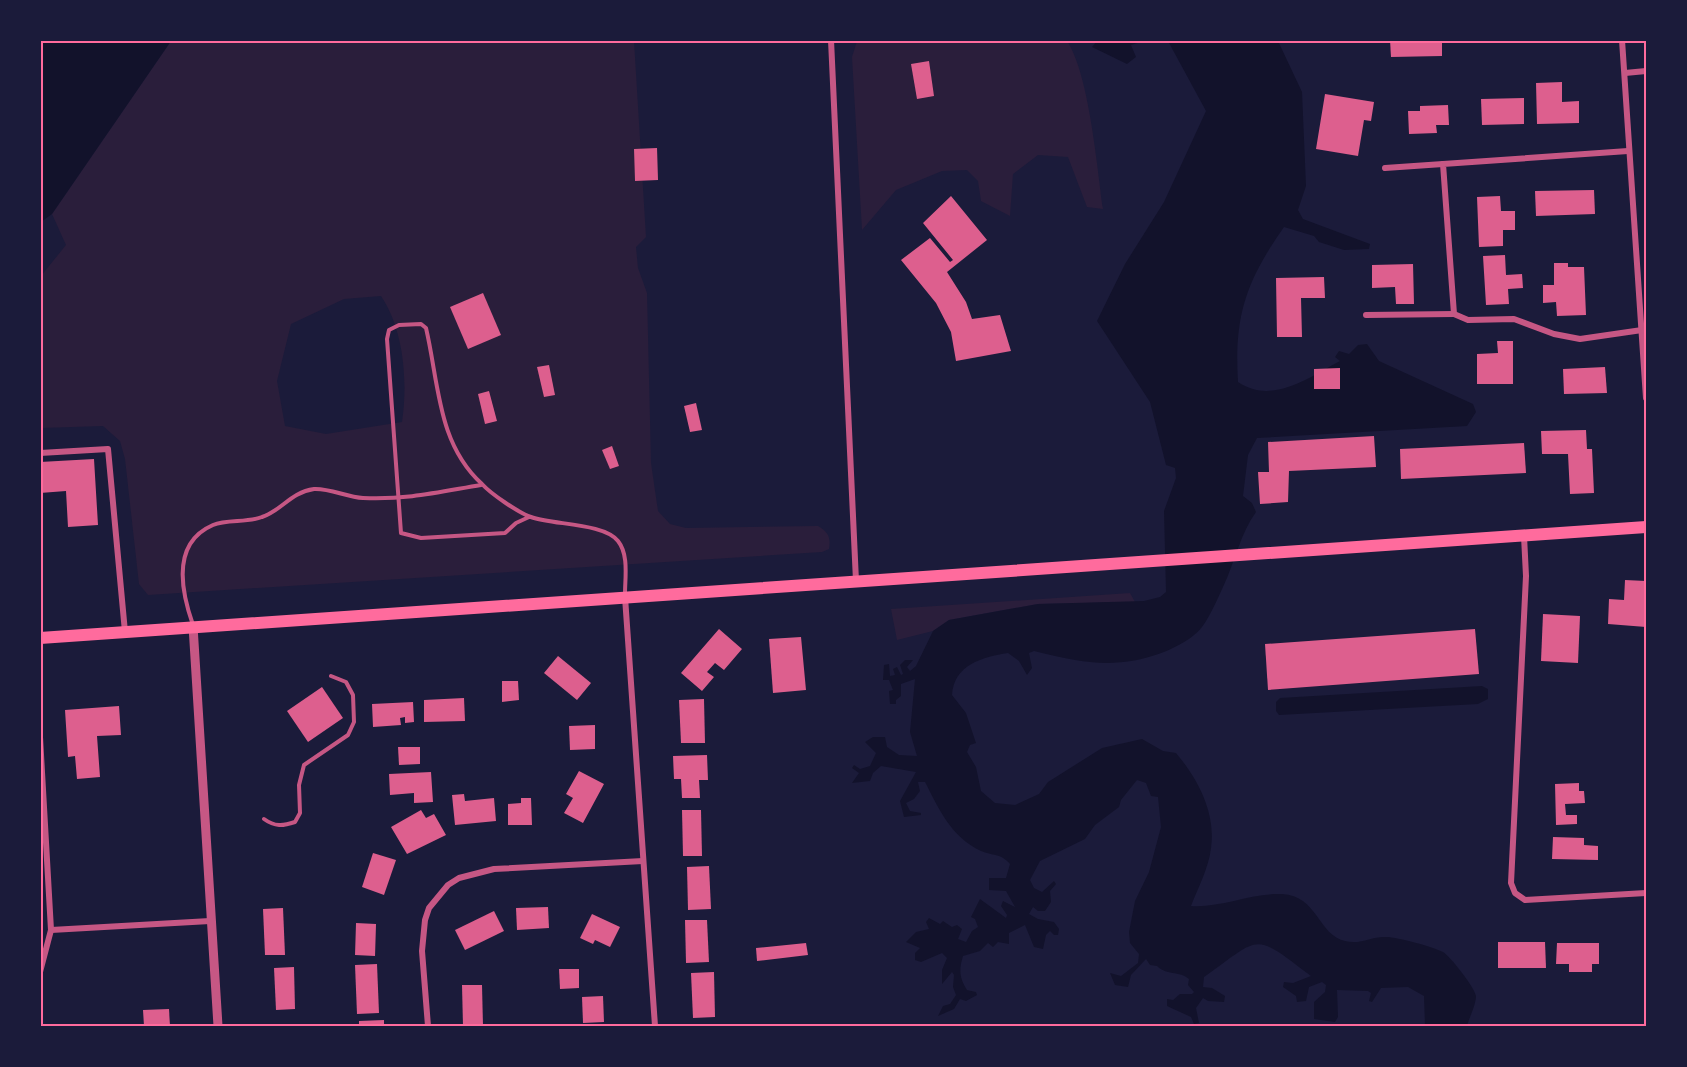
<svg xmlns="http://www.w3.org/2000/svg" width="1687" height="1067" font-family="Lora,serif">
<rect width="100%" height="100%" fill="#1b1b3a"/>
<g fill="#2a1e3b" fill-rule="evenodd">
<path d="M 171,41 L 634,41 L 646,237 L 636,247 L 638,268 L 647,293 L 651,463 L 658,511 L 670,524 L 686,528 L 818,526 C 828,532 831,537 829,549 L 822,552 L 148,595 L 139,584 L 125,459 L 120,441 L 103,426 L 41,428 L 41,276 L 66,245 L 52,214 ZM 381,296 C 404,330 408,382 402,422 L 326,434 L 285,426 L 277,381 L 291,324 L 344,299 Z"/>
<path d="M 857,41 L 1067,41 C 1089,74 1097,166 1103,209 L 1087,207 L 1068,157 L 1038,155 L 1013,174 L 1010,216 L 981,201 L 978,181 L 967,170 L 942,171 L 896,190 L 862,230 L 852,57 Z"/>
<path d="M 1130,593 L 1135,602 L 1038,604 L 949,620 L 933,631 L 897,640 L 891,609 Z"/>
</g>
<g fill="#12122b">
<path d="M 41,40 L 171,41 L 52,214 L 41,222 Z"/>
<path d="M 1097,41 L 1097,40 L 1144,41 L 1131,45 L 1136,57 L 1127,64 L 1092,47 Z"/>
<path d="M 1168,41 L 1278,41 L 1302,92 L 1306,186 L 1298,210 L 1303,219 L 1370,244 L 1369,249 L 1344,250 L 1319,242 L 1314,236 L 1284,227 C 1246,281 1234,316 1238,382 C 1272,405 1308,378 1340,361 L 1335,357 L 1339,351 L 1349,354 L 1358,345 L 1367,344 L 1379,361 L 1473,404 L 1476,412 L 1467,426 L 1257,438 L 1248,455 L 1243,496 L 1252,503 L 1256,512 C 1240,534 1235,562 1223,587 C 1217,600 1210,616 1202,627 C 1194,638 1176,647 1164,652 C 1116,670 1083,663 1034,651 L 1029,653 L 1032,668 L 1027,675 L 1019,661 L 1008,653 C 982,657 954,665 952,695 L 966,713 L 976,743 L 970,745 L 967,752 L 976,767 L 981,791 L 995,803 L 1015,805 L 1039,794 L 1048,782 L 1102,748 L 1142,739 L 1163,751 L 1176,753 C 1198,779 1216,813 1211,848 C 1209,867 1198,888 1191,906 C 1221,908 1250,893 1282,894 C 1318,896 1318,935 1345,941 C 1361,945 1372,936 1386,937 C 1398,937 1433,947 1443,952 C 1450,956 1475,988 1476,996 C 1476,1005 1469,1018 1467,1026 L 1425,1026 L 1424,996 L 1408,987 L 1381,988 L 1372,1002 L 1369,1001 L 1371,993 L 1368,991 L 1337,990 L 1338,1017 L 1335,1022 L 1314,1019 L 1314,1002 L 1325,992 L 1326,985 L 1322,982 L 1309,987 L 1306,1001 L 1297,1002 L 1296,996 L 1283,987 L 1284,982 L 1293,983 L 1311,976 C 1252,931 1262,936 1204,977 L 1203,987 L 1212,988 L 1225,996 L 1224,1002 L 1208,1001 L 1203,998 L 1196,1008 L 1199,1023 L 1194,1024 L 1191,1017 L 1167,1006 L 1167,999 L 1173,1000 L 1180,994 L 1192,994 L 1194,992 L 1188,985 L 1189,979 C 1180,971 1165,975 1157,966 L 1150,965 L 1146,959 L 1131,975 L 1128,987 L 1115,985 L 1110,973 L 1121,976 L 1138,963 L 1139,954 L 1130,943 L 1129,932 L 1135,901 L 1149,872 L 1161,827 L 1158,797 L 1151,796 L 1146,783 L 1137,780 L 1121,800 L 1119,807 L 1095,825 L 1085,839 L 1040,861 L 1030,880 L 1034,888 L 1042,892 L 1054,881 L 1056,884 L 1050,891 L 1051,902 L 1045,911 L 1038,911 L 1033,907 L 1029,914 L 1038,919 L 1054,922 L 1059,929 L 1058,935 L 1054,935 L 1050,931 L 1046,935 L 1043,949 L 1034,947 L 1025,925 L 1009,933 L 1009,944 L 998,942 L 993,947 L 988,943 L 980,951 L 963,956 C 959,969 959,978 967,990 L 976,992 L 977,995 L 966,1001 L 960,999 L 954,1009 L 938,1016 L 943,1006 L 950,1004 L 956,995 L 953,987 L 954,975 L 952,972 L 942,984 L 942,970 L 947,958 L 942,953 L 921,962 L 915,960 L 915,953 L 920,948 L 906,942 L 916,932 L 929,929 L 926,922 L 929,918 L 940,924 L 943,921 L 952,927 L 957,925 L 962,929 L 958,939 L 966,942 L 972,931 L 978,927 L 975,919 L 971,917 L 980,899 L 1006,918 L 1007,915 L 1001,906 L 1003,901 L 1015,907 L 1006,891 L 989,890 L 989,878 L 1006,878 L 1010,864 C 1001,853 992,856 981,851 C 951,837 939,809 925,782 L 918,782 L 920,791 L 914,799 L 906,803 L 910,811 L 921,813 L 921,815 L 904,817 L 900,801 L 916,772 L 881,766 L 873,773 L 870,781 L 852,783 L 859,773 L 852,768 L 854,765 L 860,769 L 870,766 L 876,753 L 865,742 L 873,737 L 885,737 L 887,747 L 899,755 L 917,756 L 910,732 L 915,679 L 901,684 L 901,696 L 896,700 L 896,704 L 890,704 L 889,691 L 893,690 L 889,680 L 883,680 L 884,665 L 889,664 L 890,676 L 895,675 L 893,669 L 897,667 L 901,675 L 903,674 L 900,665 L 905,660 L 913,660 L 907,667 L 910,671 L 916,666 L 933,631 L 949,620 L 1038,604 L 1144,601 L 1160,597 L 1166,592 L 1164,511 L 1176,478 L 1175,468 L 1166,465 L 1150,402 L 1097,321 L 1125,264 L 1164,202 L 1206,111 Z"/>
<path d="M 1482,686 L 1488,689 L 1488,699 L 1478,704 L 1279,715 L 1276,711 L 1276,702 L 1280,698 Z"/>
</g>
<g fill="#dd5f8e">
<path d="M 1390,40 L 1442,40 L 1442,56 L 1391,57 Z"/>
<path d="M 929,61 L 934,96 L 917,99 L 911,64 Z"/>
<path d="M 1562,82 L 1562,102 L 1579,101 L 1579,123 L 1537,124 L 1536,83 Z"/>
<path d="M 1325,94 L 1374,102 L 1371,121 L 1364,120 L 1358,156 L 1316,149 Z"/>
<path d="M 1524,98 L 1524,124 L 1482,125 L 1481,99 Z"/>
<path d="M 1448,105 L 1449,125 L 1436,125 L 1437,133 L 1409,134 L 1408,111 L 1420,111 L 1420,106 Z"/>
<path d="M 657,148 L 658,180 L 635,181 L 634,149 Z"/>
<path d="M 1594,190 L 1595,214 L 1536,216 L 1535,191 Z"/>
<path d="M 951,196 L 987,240 L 947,272 L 966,302 L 972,319 L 1000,315 L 1011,351 L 956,361 L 951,332 L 936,303 L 901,260 L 930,238 L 950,262 L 953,260 L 923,223 Z"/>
<path d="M 1500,196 L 1501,211 L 1515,211 L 1515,230 L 1503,230 L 1503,246 L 1479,247 L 1477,197 Z"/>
<path d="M 1505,255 L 1506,275 L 1522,274 L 1523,288 L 1508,289 L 1509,304 L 1486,305 L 1483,256 Z"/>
<path d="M 1554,263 L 1568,263 L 1568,267 L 1584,267 L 1586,315 L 1557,316 L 1556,302 L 1543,303 L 1543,285 L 1554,285 Z"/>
<path d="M 1413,264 L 1414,304 L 1396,304 L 1395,287 L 1372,288 L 1372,265 Z"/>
<path d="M 1324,277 L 1325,298 L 1301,298 L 1302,337 L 1277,337 L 1276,278 Z"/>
<path d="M 483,293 L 501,335 L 468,349 L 450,307 Z"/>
<path d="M 1497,341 L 1513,341 L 1513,384 L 1477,384 L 1477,354 L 1498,353 Z"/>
<path d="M 549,365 L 555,395 L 544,397 L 537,367 Z"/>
<path d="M 1605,367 L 1607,393 L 1564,394 L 1563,369 Z"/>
<path d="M 1340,368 L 1340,389 L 1314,389 L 1314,369 Z"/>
<path d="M 489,391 L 497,421 L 485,424 L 478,394 Z"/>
<path d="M 696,403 L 702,430 L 690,432 L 684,406 Z"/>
<path d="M 1586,430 L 1587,449 L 1592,449 L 1594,493 L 1570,494 L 1568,454 L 1542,454 L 1541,431 Z"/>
<path d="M 1374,436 L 1376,467 L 1289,471 L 1288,502 L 1260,504 L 1258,472 L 1269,472 L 1268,442 Z"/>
<path d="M 1524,443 L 1526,473 L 1401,479 L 1400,449 Z"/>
<path d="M 612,446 L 619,466 L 610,469 L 602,450 Z"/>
<path d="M 94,459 L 98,525 L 68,527 L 66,491 L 40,493 L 40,462 Z"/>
<path d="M 1625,580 L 1646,581 L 1646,627 L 1608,624 L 1609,599 L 1624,600 Z"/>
<path d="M 1543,614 L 1580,616 L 1578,663 L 1541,661 Z"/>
<path d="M 719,629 L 742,649 L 724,670 L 715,663 L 707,672 L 714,677 L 702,691 L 681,673 Z"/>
<path d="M 1475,629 L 1479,674 L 1268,690 L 1265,644 Z"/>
<path d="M 801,637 L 806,690 L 773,693 L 769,639 Z"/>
<path d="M 558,656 L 591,683 L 577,700 L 544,673 Z"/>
<path d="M 502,681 L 518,681 L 519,700 L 502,702 Z"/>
<path d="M 322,687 L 343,718 L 308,742 L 287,711 Z"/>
<path d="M 464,698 L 465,721 L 424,722 L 424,700 Z"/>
<path d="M 704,699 L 705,743 L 681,743 L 679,700 Z"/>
<path d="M 413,702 L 414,722 L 405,723 L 405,717 L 400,718 L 401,725 L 373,727 L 372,704 Z"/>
<path d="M 119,706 L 121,735 L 97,736 L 100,777 L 77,779 L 75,756 L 68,757 L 65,710 Z"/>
<path d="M 595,725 L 595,749 L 570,750 L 569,726 Z"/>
<path d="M 398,747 L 420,747 L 420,764 L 399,765 Z"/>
<path d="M 707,755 L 708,780 L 699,780 L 700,798 L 682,798 L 681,779 L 674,779 L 673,756 Z"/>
<path d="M 579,771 L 604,784 L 583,823 L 564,813 L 573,798 L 566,794 Z"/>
<path d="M 431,772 L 433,802 L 414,803 L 414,793 L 390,795 L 389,774 Z"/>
<path d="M 1579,783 L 1579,791 L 1584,791 L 1585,803 L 1565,804 L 1566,815 L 1577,815 L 1577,824 L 1556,825 L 1555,784 Z"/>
<path d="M 464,794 L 465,801 L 494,798 L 496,821 L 455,825 L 452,795 Z"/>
<path d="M 521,798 L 531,798 L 532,825 L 508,825 L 508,804 L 521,803 Z"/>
<path d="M 421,810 L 426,818 L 434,814 L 446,835 L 407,854 L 391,827 Z"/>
<path d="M 682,810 L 701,810 L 702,856 L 683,856 Z"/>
<path d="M 1553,837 L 1584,838 L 1584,845 L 1598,846 L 1598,860 L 1552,859 Z"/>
<path d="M 373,853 L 396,860 L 384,895 L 362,887 Z"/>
<path d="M 709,866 L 711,909 L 688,910 L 687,867 Z"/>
<path d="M 548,907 L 549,928 L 517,930 L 516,908 Z"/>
<path d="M 283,908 L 285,955 L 265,955 L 263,909 Z"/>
<path d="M 494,911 L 504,931 L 465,950 L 455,930 Z"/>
<path d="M 592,914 L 620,927 L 610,947 L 595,940 L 593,944 L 580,938 Z"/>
<path d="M 685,920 L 707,920 L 709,962 L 686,963 Z"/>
<path d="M 356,923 L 376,924 L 375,956 L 355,955 Z"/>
<path d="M 1498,942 L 1545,942 L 1546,968 L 1498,968 Z"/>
<path d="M 806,943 L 808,955 L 757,961 L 756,948 Z"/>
<path d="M 1557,943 L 1599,943 L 1599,964 L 1592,964 L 1592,972 L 1569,972 L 1569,964 L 1556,964 Z"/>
<path d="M 377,964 L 379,1013 L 357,1014 L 355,965 Z"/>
<path d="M 294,967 L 295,1009 L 276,1010 L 274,968 Z"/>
<path d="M 559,969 L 579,969 L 579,988 L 560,989 Z"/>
<path d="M 714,972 L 715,1017 L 693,1018 L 691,973 Z"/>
<path d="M 462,985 L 482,985 L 483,1026 L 463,1026 Z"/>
<path d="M 603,996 L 604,1022 L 583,1023 L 582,997 Z"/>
<path d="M 169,1009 L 170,1026 L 144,1026 L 143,1010 Z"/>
<path d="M 384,1020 L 384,1026 L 359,1026 L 359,1021 Z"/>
</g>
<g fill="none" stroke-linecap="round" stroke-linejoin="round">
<g stroke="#c65784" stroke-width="4">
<path d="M 529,517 L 516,523 L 505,533 L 421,538 L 401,533 L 387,339 L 389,330 L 399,325 L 421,324 L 426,328 C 439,383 437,443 482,484 C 491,494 519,513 531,517 C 553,525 604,523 618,541 C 629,555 625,577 625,594"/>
<path d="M 193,625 C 181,591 171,543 213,525 C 227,519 247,523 262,517 C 281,511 291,492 314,489 C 329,488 347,497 363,498 C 406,500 439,492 481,485"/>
<path d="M 264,819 C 275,827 283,826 295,822 L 300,813 L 299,785 L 304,765 L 348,735 L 354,722 L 353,695 L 346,682 L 331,676"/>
</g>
<g stroke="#c65784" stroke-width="6">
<path d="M 831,40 L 856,581"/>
<path d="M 1622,40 L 1646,398"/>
<path d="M 1625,73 L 1646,71"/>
<path d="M 1628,151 L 1443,164 L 1454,314 L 1468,320 L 1514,319 L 1554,334 L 1580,339 L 1642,330"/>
<path d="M 1385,168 L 1443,164"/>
<path d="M 1366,315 L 1454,314"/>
<path d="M 40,453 L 108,449 L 125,632"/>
<path d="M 1524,536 L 1526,576 L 1511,883 L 1515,893 L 1525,900 L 1646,893"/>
<path d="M 625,597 L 655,1026"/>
<path d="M 40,737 L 51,930 L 40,972"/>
<path d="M 51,930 L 210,921"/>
<path d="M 428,1026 L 422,951 L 425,920 L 429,908 L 448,885 L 459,878 L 494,869 L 643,861"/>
</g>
<path stroke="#c65784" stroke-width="9" d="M 193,626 L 218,1026"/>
<path stroke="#ff6b9d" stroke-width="12" d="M 40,638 L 1646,527"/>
</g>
<rect width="1687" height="1067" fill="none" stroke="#1b1b3a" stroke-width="84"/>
<rect x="42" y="42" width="1603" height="983" fill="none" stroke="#ff6b9d" stroke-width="2"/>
</svg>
